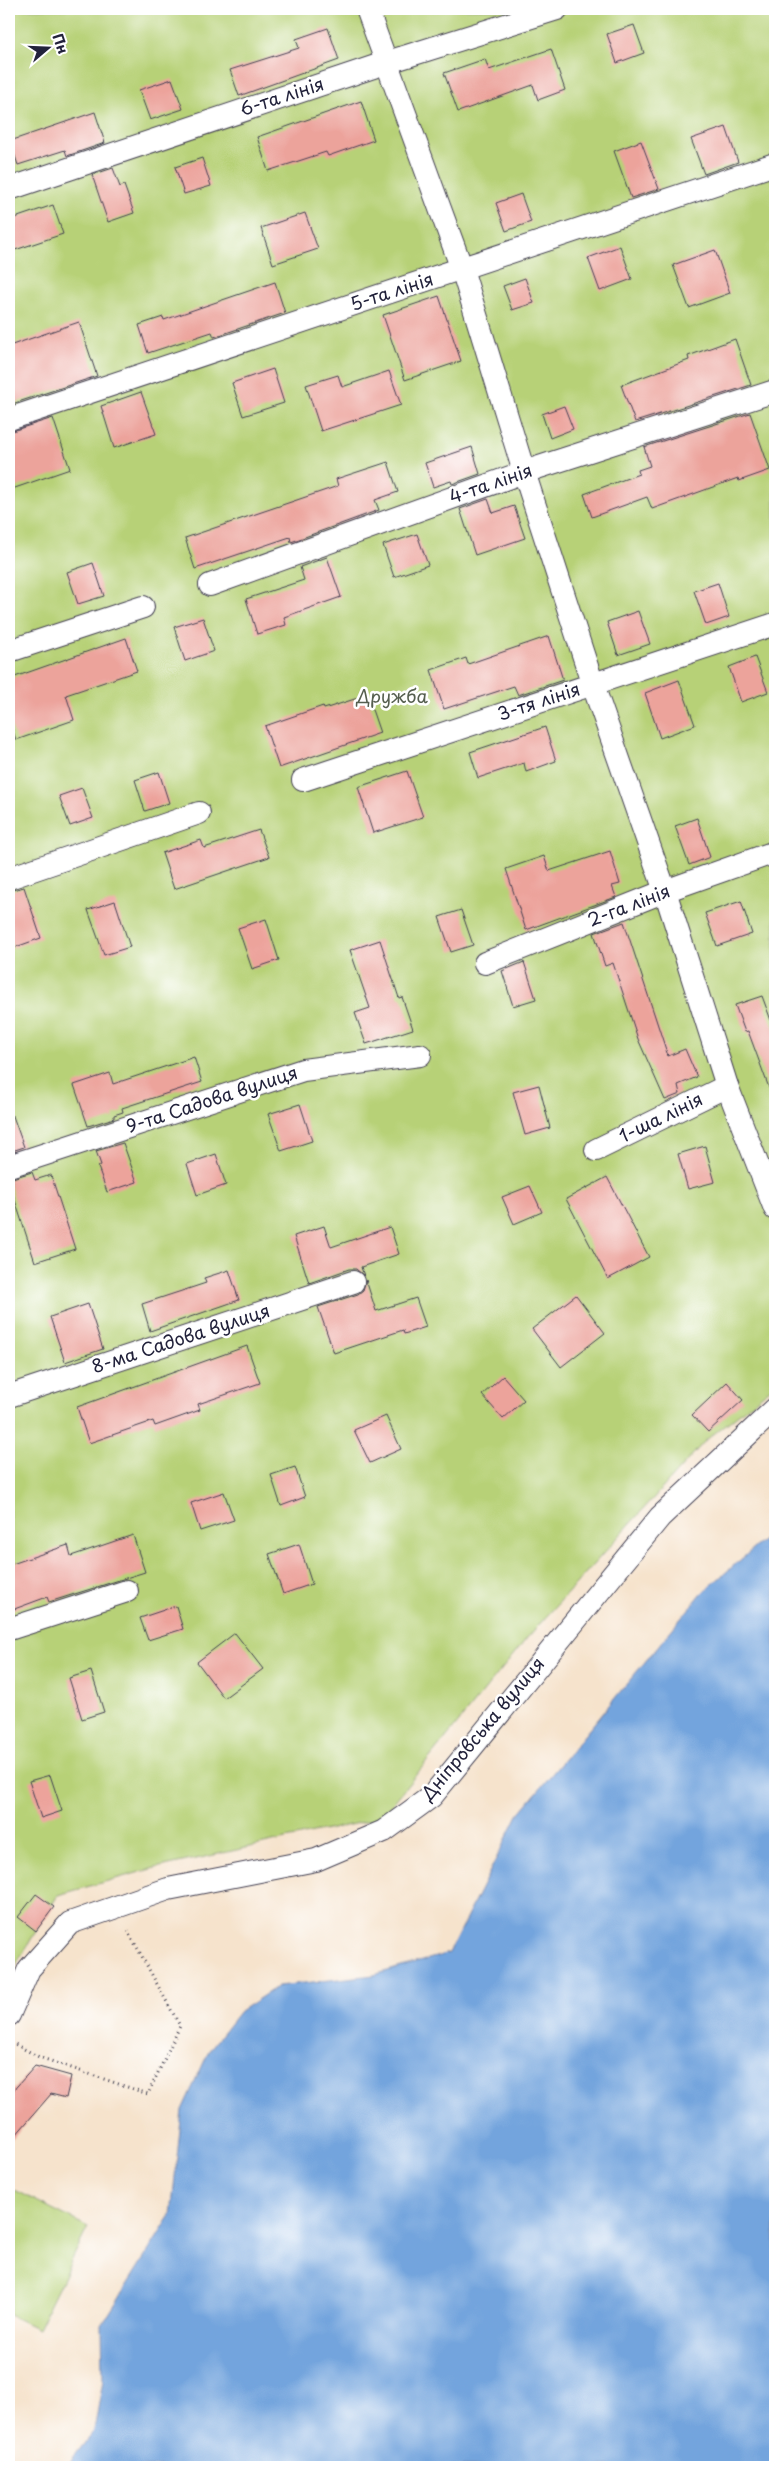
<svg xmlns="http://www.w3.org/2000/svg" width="784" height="2476" font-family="'Playpen Sans',sans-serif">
<rect width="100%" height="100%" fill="#fff"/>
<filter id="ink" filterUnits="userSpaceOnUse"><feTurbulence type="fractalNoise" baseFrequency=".02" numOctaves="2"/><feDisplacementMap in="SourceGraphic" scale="10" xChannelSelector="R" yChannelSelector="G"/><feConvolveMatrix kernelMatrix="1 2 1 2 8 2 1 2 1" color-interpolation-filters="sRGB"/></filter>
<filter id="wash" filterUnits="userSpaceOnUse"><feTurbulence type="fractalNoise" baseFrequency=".0096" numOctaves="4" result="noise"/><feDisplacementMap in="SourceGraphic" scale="20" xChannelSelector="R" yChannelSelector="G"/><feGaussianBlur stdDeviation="1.12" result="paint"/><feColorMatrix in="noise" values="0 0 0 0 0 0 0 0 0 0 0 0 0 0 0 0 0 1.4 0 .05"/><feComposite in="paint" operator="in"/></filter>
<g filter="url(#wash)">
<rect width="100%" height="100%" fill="#f6e3cc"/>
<g fill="#b7d177" stroke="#6c7a59">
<path d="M 9,9 L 775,9 L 775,1385 L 705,1441 L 527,1638 L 381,1818 L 151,1869 L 58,1895 L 9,1976 Z"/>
<path d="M 9,2187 L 88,2227 L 38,2329 L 9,2315 Z"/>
</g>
<path fill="#73a4dd" stroke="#4a638c" d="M 775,1530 L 775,2467 L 66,2467 L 94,2431 L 103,2380 L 102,2325 L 171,2215 L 182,2110 L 210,2049 L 240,2011 L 278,1986 L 374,1975 L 449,1953 L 518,1815 L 702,1593 Z"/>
<g id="blocks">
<g fill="#eca39b">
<path d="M 634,25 L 644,53 L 617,63 L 607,34 Z"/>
<path d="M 328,28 L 339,60 L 239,96 L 230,70 L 299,48 L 296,39 Z"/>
<path d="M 551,49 L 565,90 L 538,100 L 533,85 L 458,112 L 444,73 L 485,59 L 489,70 Z"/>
<path d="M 172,79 L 183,109 L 150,120 L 139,90 Z"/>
<path d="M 361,101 L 374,140 L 328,156 L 326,152 L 268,171 L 257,137 Z"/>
<path d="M 95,112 L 105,143 L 67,156 L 65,150 L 18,165 L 10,141 Z"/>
<path d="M 726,127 L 738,162 L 704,174 L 691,139 Z"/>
<path d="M 641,141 L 659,189 L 631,198 L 614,151 Z"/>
<path d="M 202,158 L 211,186 L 184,194 L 175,167 Z"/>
<path d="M 113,168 L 120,187 L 124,185 L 134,213 L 108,222 L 92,175 Z"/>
<path d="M 521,194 L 531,222 L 506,231 L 496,203 Z"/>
<path d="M 53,205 L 63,234 L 9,252 L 9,220 Z"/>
<path d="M 305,213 L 318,249 L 273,264 L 261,228 Z"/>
<path d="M 620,246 L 632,279 L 600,291 L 588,258 Z"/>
<path d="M 715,250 L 730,293 L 689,308 L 673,265 Z"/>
<path d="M 525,278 L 534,303 L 512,310 L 503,286 Z"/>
<path d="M 275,282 L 285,313 L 214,337 L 212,332 L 148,353 L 139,325 L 163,317 L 164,320 Z"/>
<path d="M 439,296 L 461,361 L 405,380 L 383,315 Z"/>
<path d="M 79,322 L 97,376 L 9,405 L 9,346 Z"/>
<path d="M 735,339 L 751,385 L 635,422 L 621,385 L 689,360 L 688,356 Z"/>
<path d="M 273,369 L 284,403 L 243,416 L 232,383 Z"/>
<path d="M 389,371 L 401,405 L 321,431 L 306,385 L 338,375 L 342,387 Z"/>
<path d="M 141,392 L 156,434 L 114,448 L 101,406 Z"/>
<path d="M 564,406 L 573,429 L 550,438 L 542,414 Z"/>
<path d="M 750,413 L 770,470 L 739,481 L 738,478 L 652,509 L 647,497 L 592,517 L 584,494 L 639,474 L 638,470 L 650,466 L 644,447 Z"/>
<path d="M 53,418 L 70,469 L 9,490 L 9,432 Z"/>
<path d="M 472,447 L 480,474 L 452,484 L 451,481 L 433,487 L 425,463 Z"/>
<path d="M 388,462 L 398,492 L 375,500 L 379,510 L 291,542 L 290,537 L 195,569 L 185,538 L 338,486 L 336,479 Z"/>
<path d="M 488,499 L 493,513 L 514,506 L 525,538 L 475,555 L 460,509 Z"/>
<path d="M 417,534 L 428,565 L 394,577 L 383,545 Z"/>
<path d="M 327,557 L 341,597 L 284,617 L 286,625 L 257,634 L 246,599 L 304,580 L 300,567 Z"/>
<path d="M 93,563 L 104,596 L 78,604 L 67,572 Z"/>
<path d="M 718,583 L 729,617 L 706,625 L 694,591 Z"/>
<path d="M 638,611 L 650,644 L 618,655 L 607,622 Z"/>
<path d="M 203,618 L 214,651 L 185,661 L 174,627 Z"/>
<path d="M 549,636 L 563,680 L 518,695 L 514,686 L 444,709 L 431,670 L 466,658 L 468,664 Z"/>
<path d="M 126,638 L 137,671 L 66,695 L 74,720 L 16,740 L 9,719 L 9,679 Z"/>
<path d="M 755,657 L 768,692 L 741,702 L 729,667 Z"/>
<path d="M 679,680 L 695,725 L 660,738 L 645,693 Z"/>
<path d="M 367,695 L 380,733 L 279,768 L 265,726 L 323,706 L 324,709 Z"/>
<path d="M 545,727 L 556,761 L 526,772 L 524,763 L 478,778 L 470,752 Z"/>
<path d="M 407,771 L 423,817 L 373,833 L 358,787 Z"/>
<path d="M 159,772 L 169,803 L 145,811 L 135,780 Z"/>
<path d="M 82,788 L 93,818 L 70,826 L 59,796 Z"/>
<path d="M 697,818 L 710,857 L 689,865 L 675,826 Z"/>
<path d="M 259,830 L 269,857 L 174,889 L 162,853 L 201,840 L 204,848 Z"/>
<path d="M 610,851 L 620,884 L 612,886 L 616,897 L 526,930 L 506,869 L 544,856 L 549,871 Z"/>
<path d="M 24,887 L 41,938 L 13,948 L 9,935 L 9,891 Z"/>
<path d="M 115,901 L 130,947 L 104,955 L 88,910 Z"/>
<path d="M 741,901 L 752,934 L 717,946 L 705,913 Z"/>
<path d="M 461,910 L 473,945 L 451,952 L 439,917 Z"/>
<path d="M 266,919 L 279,960 L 252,969 L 238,928 Z"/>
<path d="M 624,922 L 668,1056 L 685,1049 L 697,1077 L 678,1085 L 680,1094 L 665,1100 L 638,1039 L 613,963 L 605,966 L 594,933 Z"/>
<path d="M 380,940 L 399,998 L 402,997 L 413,1029 L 366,1044 L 355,1013 L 370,1008 L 350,950 Z"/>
<path d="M 524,962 L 536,999 L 513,1006 L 502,971 Z"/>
<path d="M 762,996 L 775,1031 L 775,1096 L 772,1096 L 748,1031 L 745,1032 L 735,1005 Z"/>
<path d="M 194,1057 L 202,1082 L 122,1108 L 123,1112 L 114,1115 L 114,1118 L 88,1126 L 74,1085 L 110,1073 L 113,1084 Z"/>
<path d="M 539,1085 L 550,1128 L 525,1135 L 513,1092 Z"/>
<path d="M 300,1104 L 312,1141 L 281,1151 L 268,1114 Z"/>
<path d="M 9,1116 L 13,1116 L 24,1147 L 9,1152 Z"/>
<path d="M 123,1143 L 137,1182 L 107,1192 L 98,1167 L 101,1165 L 96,1151 Z"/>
<path d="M 705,1146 L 715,1182 L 688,1189 L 678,1154 Z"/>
<path d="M 216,1154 L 226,1185 L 197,1195 L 187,1164 Z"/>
<path d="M 32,1172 L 35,1180 L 51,1175 L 75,1249 L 35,1262 L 9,1182 L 9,1179 Z"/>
<path d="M 607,1177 L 649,1257 L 608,1279 L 566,1199 Z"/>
<path d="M 530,1186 L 542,1212 L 514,1224 L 502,1197 Z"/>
<path d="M 324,1226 L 331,1247 L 390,1227 L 399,1254 L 361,1267 L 364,1276 L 356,1269 L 349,1269 L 309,1283 L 294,1236 Z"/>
<path d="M 229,1270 L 239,1300 L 150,1331 L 142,1304 L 206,1283 L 204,1278 Z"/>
<path d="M 366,1280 L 376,1311 L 416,1298 L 426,1327 L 404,1334 L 403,1330 L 334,1353 L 318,1307 L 358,1294 L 363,1290 Z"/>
<path d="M 576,1295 L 605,1333 L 561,1367 L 532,1329 Z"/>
<path d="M 88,1304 L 103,1349 L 65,1362 L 50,1317 Z"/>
<path d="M 247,1346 L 260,1383 L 198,1404 L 200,1410 L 155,1426 L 153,1421 L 89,1443 L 77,1407 Z"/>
<path d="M 503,1376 L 524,1400 L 503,1419 L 482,1395 Z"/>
<path d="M 727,1382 L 743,1400 L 708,1432 L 692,1415 Z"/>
<path d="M 386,1416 L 401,1449 L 370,1463 L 354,1430 Z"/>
<path d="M 295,1467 L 305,1497 L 281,1506 L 271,1475 Z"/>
<path d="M 224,1492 L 234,1520 L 200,1531 L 191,1503 Z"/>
<path d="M 133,1535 L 145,1572 L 49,1602 L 47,1597 L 9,1611 L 9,1565 L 68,1545 L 71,1556 Z"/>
<path d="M 299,1544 L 312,1584 L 283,1594 L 269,1554 Z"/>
<path d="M 176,1606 L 183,1629 L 148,1640 L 140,1618 Z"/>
<path d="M 235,1633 L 263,1669 L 224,1698 L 197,1662 Z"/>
<path d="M 91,1671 L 104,1712 L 82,1719 L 69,1678 Z"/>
<path d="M 50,1775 L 62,1811 L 41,1818 L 29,1781 Z"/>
<path d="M 36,1894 L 54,1907 L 36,1931 L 18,1917 Z"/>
<path d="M 35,2066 L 71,2076 L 66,2098 L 51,2094 L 9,2143 L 9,2095 Z"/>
</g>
</g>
</g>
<g filter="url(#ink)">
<use href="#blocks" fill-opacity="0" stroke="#423f51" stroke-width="1"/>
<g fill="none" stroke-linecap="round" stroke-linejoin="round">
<g stroke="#423f51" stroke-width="24">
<g id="street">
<path d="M 367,9 L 462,269 L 524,472 L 593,685 L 665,891 L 727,1086 L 775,1209"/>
<path d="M 9,189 L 388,62 L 557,9"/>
<path d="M 9,419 L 775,164"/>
<path d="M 210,585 L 524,472 L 775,391"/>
<path d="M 9,651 L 143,607"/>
<path d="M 303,780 L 775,624"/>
<path d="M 9,878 L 199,813"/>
<path d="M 485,963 L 665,891 L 775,852"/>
<path d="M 596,1150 L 727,1086"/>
<path d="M 9,1166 L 303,1070 L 420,1055"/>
<path d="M 9,1396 L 353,1282"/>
<path d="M 9,1629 L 127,1591"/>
<path d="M 9,2015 L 29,1969 L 70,1923 L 168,1889 L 316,1860 L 384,1831 L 432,1796 L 660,1517 L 775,1409"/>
</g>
</g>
<path stroke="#423f51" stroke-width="3" stroke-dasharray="1 4" stroke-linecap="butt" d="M 11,2042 L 39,2057 L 148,2094 L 180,2026 L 128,1931"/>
<use href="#street" stroke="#fff" stroke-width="22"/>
</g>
</g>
<g text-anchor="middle" stroke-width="5" stroke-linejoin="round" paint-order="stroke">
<g font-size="18" fill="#22223b" stroke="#fff">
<text transform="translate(282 97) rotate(-18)" y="6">6-та лінія</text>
<text transform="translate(392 292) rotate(-18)" y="6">5-та лінія</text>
<text transform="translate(491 484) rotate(-19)" y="6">4-та лінія</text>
<text transform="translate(539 702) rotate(-18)" y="6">3-тя лінія</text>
<text transform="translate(629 906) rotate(-21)" y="6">2-га лінія</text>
<text transform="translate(212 1100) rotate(-18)" y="6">9-та Садова вулиця</text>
<text transform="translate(661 1118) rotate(-26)" y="6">1-ша лінія</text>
<text transform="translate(181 1339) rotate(-18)" y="6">8-ма Садова вулиця</text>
<text transform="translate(483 1729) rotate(-50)" y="6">Дніпровська вулиця</text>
</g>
<g font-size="18" fill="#565f50" stroke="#fff">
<text x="392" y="703">Дружба</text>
</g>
</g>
<rect width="784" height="2476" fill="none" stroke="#fff" stroke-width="30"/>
<g transform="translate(48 48) rotate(71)" stroke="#ffffff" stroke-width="4" paint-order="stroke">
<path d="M0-4L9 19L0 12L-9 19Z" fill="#22223b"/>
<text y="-8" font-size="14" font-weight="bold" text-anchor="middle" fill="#22223b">Пн</text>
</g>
</svg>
